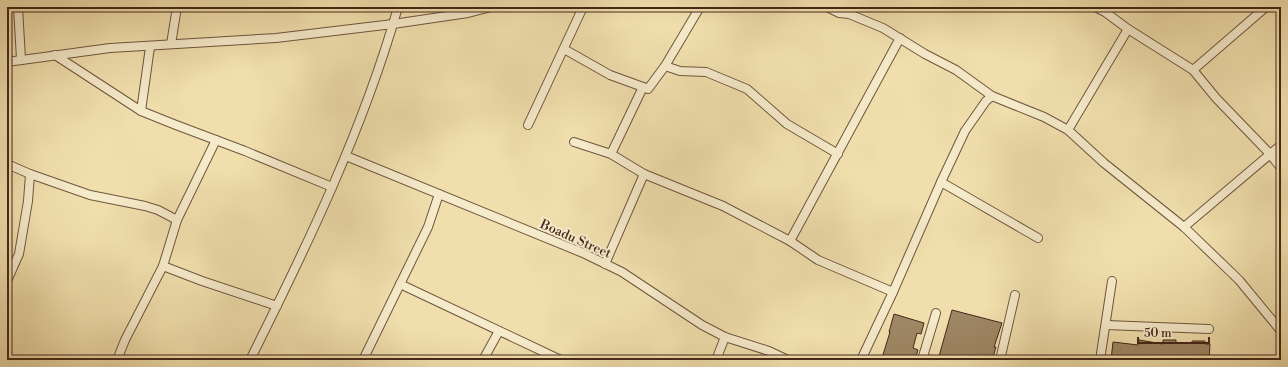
<svg xmlns="http://www.w3.org/2000/svg" width="1288" height="367" font-family="'Libre Bodoni',serif">
<rect width="100%" height="100%" fill="#f0dfad"/>
<filter id="stains"><feTurbulence type="fractalNoise" baseFrequency=".005" numOctaves="4"/><feColorMatrix values="0 0 0 0 .2 0 0 0 0 .09 0 0 0 0 .02 0 0 0 .5 -.17"/></filter>
<radialGradient id="worn" r=".72"><stop offset=".6" stop-color="#630" stop-opacity="0"/><stop offset="1" stop-color="#630" stop-opacity=".3"/></radialGradient>
<g fill="#9e8765" stroke="#452718">
<path d="M 952,310 L 1002,323 L 994,347 L 996,347 L 993,357 L 991,356 L 990,360 L 938,360 Z"/>
<path d="M 894,314 L 924,323 L 921,334 L 917,333 L 913,348 L 918,350 L 915,360 L 887,360 L 882,358 L 890,332 L 889,332 Z"/>
<path d="M 1139,340 L 1163,344 L 1163,340 L 1176,340 L 1176,343 L 1192,343 L 1192,341 L 1205,341 L 1205,344 L 1210,344 L 1209,360 L 1111,360 L 1113,342 L 1138,345 Z"/>
</g>
<g fill="none" stroke-linecap="round" stroke-linejoin="round">
<g stroke="#70553d" stroke-width="10">
<g id="minor">
<path d="M 18,7 L 21,59"/>
<path d="M 827,7 L 839,13 L 849,14 L 883,28 L 925,54 L 956,70 L 992,96 L 1044,117 L 1068,130 L 1104,163 L 1184,227 L 1239,280 L 1281,331"/>
<path d="M 1095,7 L 1105,12 L 1128,29 L 1193,70 L 1216,98 L 1270,154 L 1281,168"/>
<path d="M 171,44 L 177,7"/>
<path d="M 150,47 L 141,111 L 176,125 L 245,151 L 332,187"/>
<path d="M 564,49 L 610,75 L 643,87"/>
<path d="M 55,55 L 141,111"/>
<path d="M 7,62 L 110,48 L 276,38 L 393,24 L 468,13 L 491,7"/>
<path d="M 665,66 L 680,71 L 706,72 L 747,89 L 787,124 L 838,154"/>
<path d="M 1193,70 L 1266,7"/>
<path d="M 528,125 L 583,7"/>
<path d="M 1068,130 L 1128,29"/>
<path d="M 574,142 L 611,154 L 644,174 L 723,206 L 790,241 L 818,260 L 893,292"/>
<path d="M 611,154 L 643,87 L 648,89 L 665,66 L 700,7"/>
<path d="M 346,156 L 583,253 L 622,272 L 702,325 L 725,337 L 769,351 L 788,360"/>
<path d="M 7,164 L 30,174 L 90,195 L 145,206 L 158,210 L 177,220 L 163,266 L 125,340 L 117,360"/>
<path d="M 941,182 L 1038,238"/>
<path d="M 177,220 L 216,140"/>
<path d="M 1184,227 L 1281,145"/>
<path d="M 790,241 L 900,38"/>
<path d="M 605,264 L 644,174"/>
<path d="M 163,266 L 202,281 L 277,306"/>
<path d="M 7,281 L 19,254 L 28,201 L 30,174"/>
<path d="M 400,284 L 561,360"/>
<path d="M 1106,325 L 1209,329"/>
<path d="M 250,360 C 307,246 363,130 398,7"/>
<path d="M 363,360 L 428,227 L 439,194"/>
<path d="M 483,360 L 499,331"/>
<path d="M 716,360 L 725,337"/>
<path d="M 861,360 L 893,292 L 941,182 L 965,131 L 986,101 L 992,96"/>
<path d="M 922,360 L 936,313"/>
<path d="M 1000,360 L 1015,295"/>
<path d="M 1100,360 L 1112,281"/>
</g>
</g>
<use href="#minor" stroke="#f5eaca" stroke-width="8"/>
</g>
<g text-anchor="middle" stroke-width="4" stroke-linejoin="round" paint-order="stroke">
<g font-size="13" fill="#452718" stroke="#f5eaca">
<text transform="translate(576 238) rotate(24)" y="5">Boadu Street</text>
</g>
</g>
<rect width="1288" height="367" fill="none" stroke="#f0dfad" stroke-width="24"/>
<rect x="8" y="8" width="1272" height="351" fill="none" stroke="#452718" stroke-width="2"/>
<rect x="12" y="12" width="1264" height="343" fill="none" stroke="#452718"/>
<path d="M1138 337v6h71v-6" fill="none" stroke="#452718" stroke-width="2"/>
<text x="1144" y="337" font-size="12" fill="#452718" stroke="#f5eaca" stroke-width="3" paint-order="stroke">50 m</text>
<rect width="100%" height="100%" filter="url(#stains)"/>
<rect width="100%" height="100%" fill="url(#worn)"/>
</svg>
